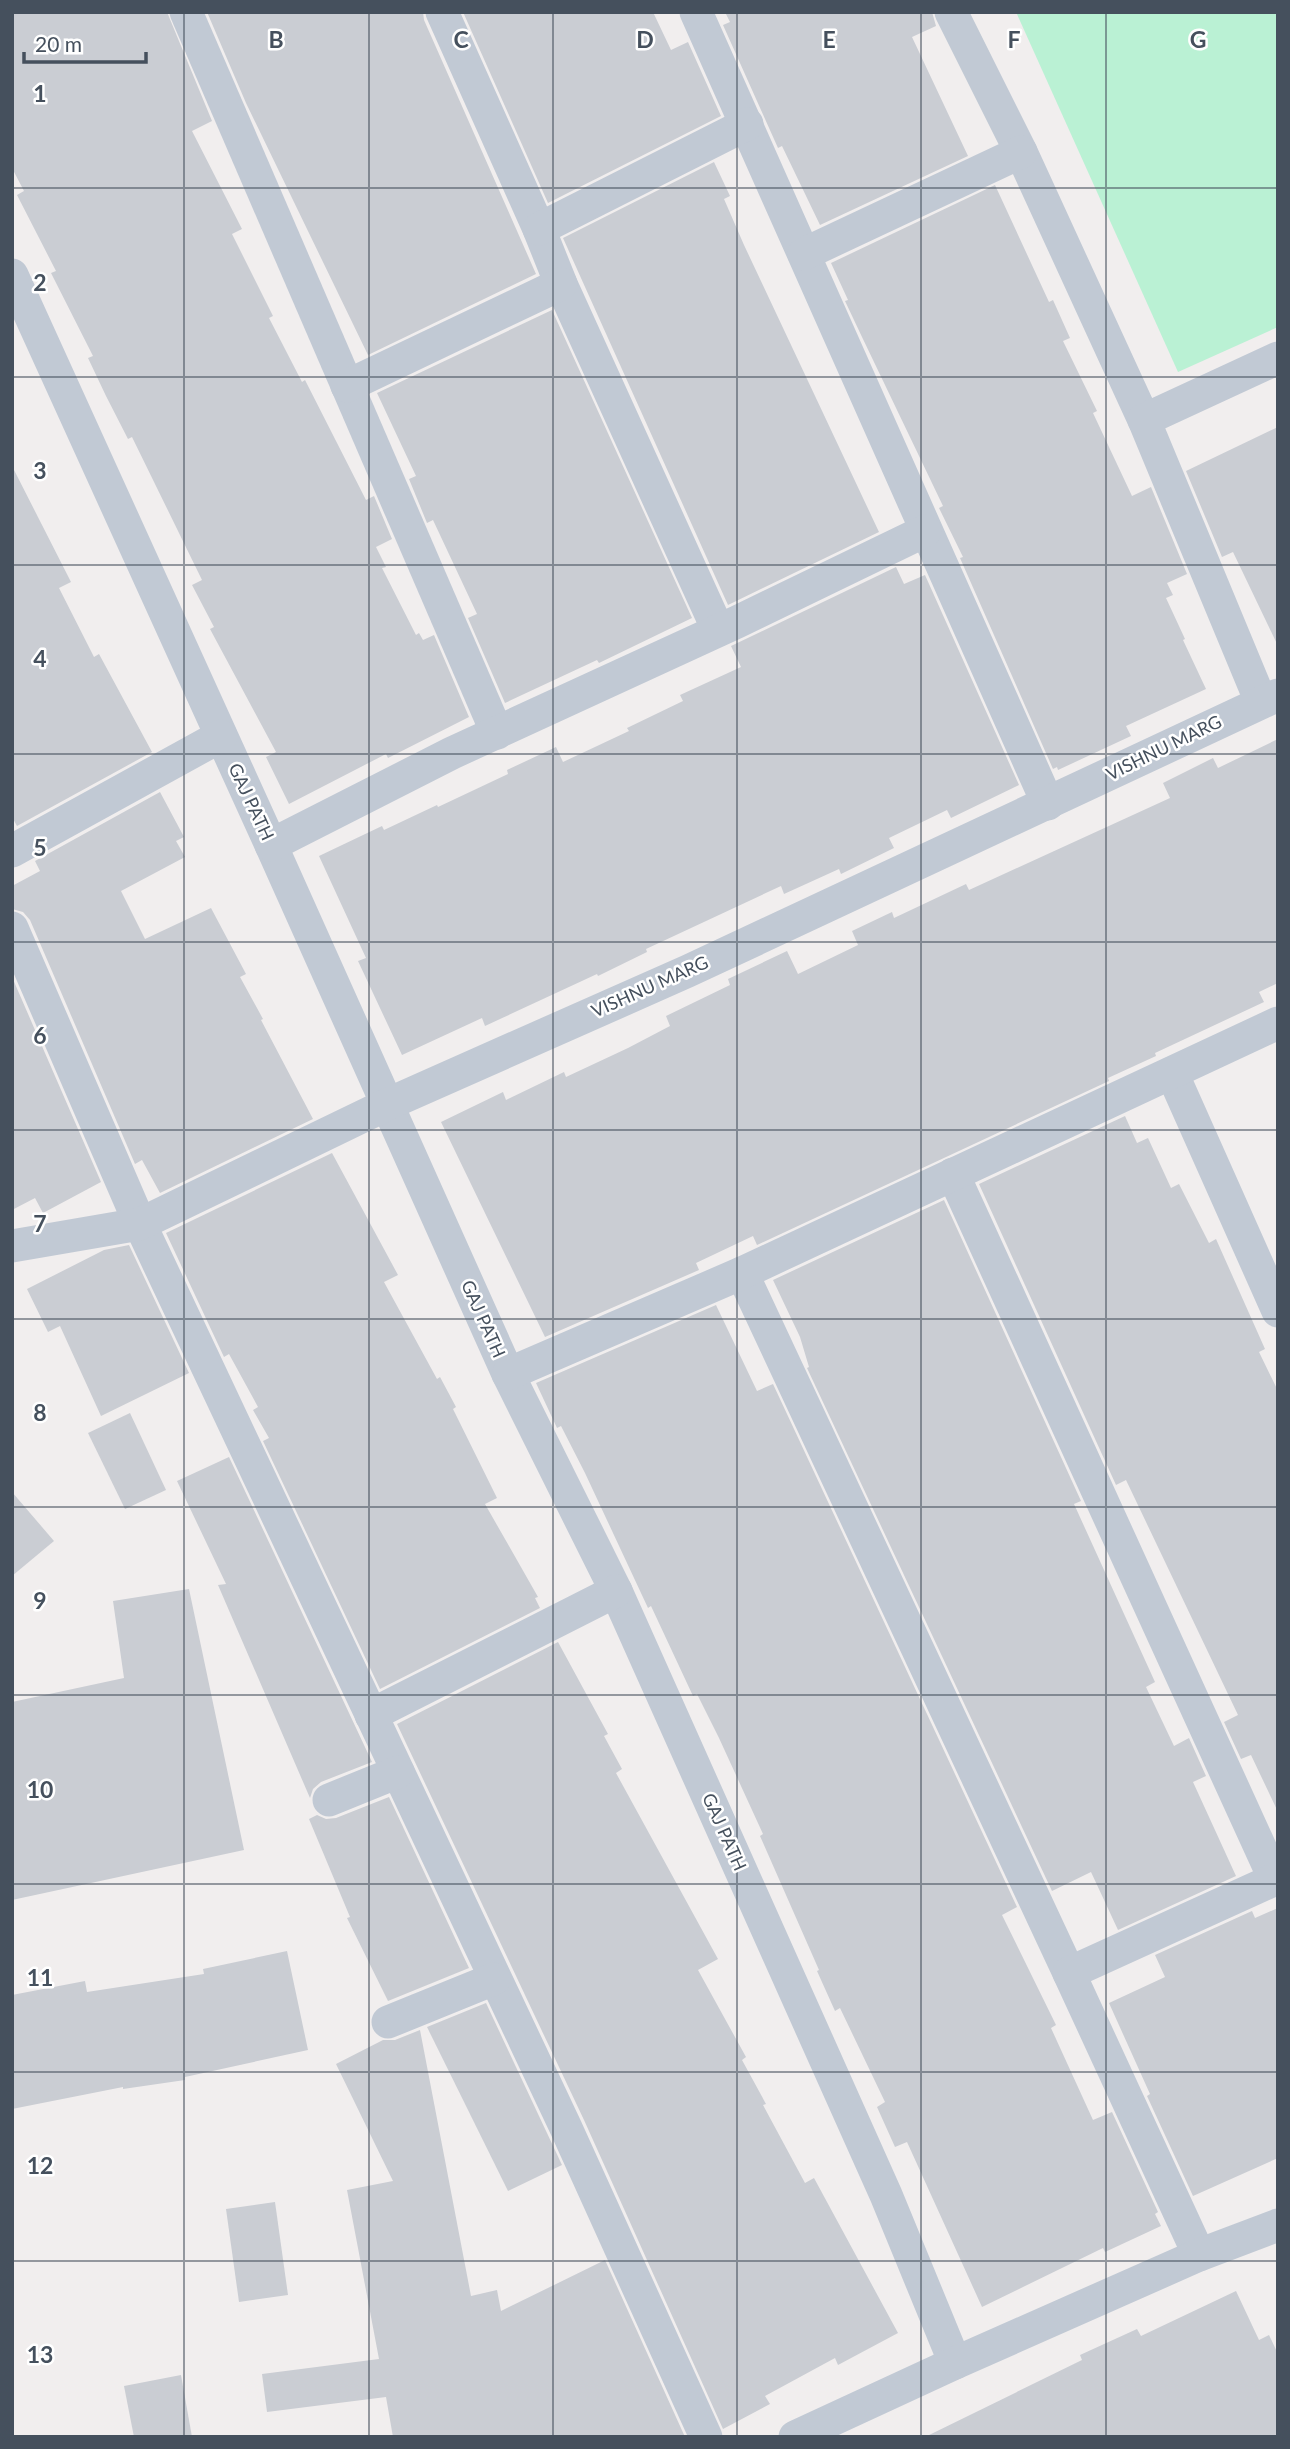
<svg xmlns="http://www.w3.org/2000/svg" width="1290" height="2449" font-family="Lato,sans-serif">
<rect width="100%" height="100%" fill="#f1eeee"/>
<path fill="#baf1d4" d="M 1016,12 L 1278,12 L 1278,327 L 1178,372 Z"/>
<g fill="#cacdd3">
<path d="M 12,12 L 167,12 L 212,121 L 192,131 L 242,229 L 232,234 L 273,316 L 269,318 L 302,382 L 305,380 L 366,500 L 374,496 L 392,539 L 376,547 L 386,567 L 382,568 L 416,635 L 419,633 L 423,640 L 434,635 L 469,717 L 388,758 L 386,754 L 289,804 L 266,757 L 276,752 L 210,629 L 214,627 L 192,585 L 202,580 L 132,437 L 128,439 L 106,396 L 88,358 L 93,356 L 51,273 L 56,271 L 17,195 L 24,191 L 12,168 Z"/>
<path d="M 207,12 L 423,12 L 424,20 L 536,274 L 368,355 L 246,103 Z"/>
<path d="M 463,12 L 653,12 L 671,50 L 688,42 L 721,116 L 548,203 Z"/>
<path d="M 725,12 L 932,12 L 936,26 L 912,37 L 968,156 L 820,225 L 782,146 L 778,148 L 723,25 L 730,22 Z"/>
<path d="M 714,162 L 730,196 L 724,199 L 744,245 L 879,532 L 728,605 L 563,238 Z"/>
<path d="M 995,185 L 1049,302 L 1053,300 L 1070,338 L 1063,341 L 1097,411 L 1093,413 L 1132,496 L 1151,487 L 1187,574 L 1167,583 L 1173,595 L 1166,598 L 1185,639 L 1183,640 L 1206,689 L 1126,726 L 1131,736 L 1058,770 L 1057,767 L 1053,769 L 960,558 L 963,557 L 939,508 L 943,506 L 862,337 L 845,301 L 848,300 L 831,263 Z"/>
<path d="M 552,310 L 692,618 L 599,663 L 597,660 L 505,703 L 468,618 L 477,614 L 433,520 L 427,523 L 409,479 L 416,476 L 377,393 Z"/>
<path d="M 1278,427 L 1278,646 L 1233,552 L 1222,557 L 1186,471 Z"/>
<path d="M 12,466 L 71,582 L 59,588 L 94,657 L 99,654 L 152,752 L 17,826 L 12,817 Z"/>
<path d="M 896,567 L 904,584 L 925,575 L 1019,785 L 951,818 L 947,810 L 889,838 L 894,848 L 841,874 L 839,869 L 784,894 L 781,886 L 646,949 L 647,952 L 598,976 L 597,974 L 485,1026 L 482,1018 L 402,1055 L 358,961 L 366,958 L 319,856 L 382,826 L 384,830 L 437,805 L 438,807 L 508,774 L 507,770 L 556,747 L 563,762 L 629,731 L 627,728 L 683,701 L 680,695 L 741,667 L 731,646 Z"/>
<path d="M 1278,739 L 1278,983 L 1259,992 L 1264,1002 L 1155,1053 L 1156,1056 L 1108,1078 L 1109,1081 L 757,1245 L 753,1236 L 696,1263 L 699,1270 L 545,1337 L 441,1122 L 503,1092 L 506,1100 L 564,1072 L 566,1077 L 628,1048 L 670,1026 L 666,1016 L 730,985 L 728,979 L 787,951 L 798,974 L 858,945 L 852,931 L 892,912 L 894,918 L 966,884 L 969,890 L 1170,798 L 1163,783 L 1213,758 L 1218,768 Z"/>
<path d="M 160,792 L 184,837 L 176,841 L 185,857 L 121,891 L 145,939 L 211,908 L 246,974 L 240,977 L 263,1019 L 261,1020 L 313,1119 L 160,1193 L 142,1160 L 135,1164 L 30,920 L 23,912 L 12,909 L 12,886 L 40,871 L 35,861 Z"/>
<path d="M 12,977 L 101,1182 L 43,1213 L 35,1198 L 12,1210 Z"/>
<path d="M 1125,1116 L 1137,1143 L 1148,1138 L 1171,1188 L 1179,1184 L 1209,1243 L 1216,1239 L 1265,1349 L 1259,1352 L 1278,1391 L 1278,1812 L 1251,1755 L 1241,1759 L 1224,1722 L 1238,1715 L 1126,1480 L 1116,1485 L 979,1184 Z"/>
<path d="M 332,1153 L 398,1275 L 384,1282 L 437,1379 L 440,1377 L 456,1407 L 453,1409 L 497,1498 L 485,1504 L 538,1597 L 535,1598 L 540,1608 L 380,1689 L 263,1441 L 269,1438 L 253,1410 L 258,1407 L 229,1354 L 224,1357 L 166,1233 Z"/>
<path d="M 944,1200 L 1081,1501 L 1074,1504 L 1155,1682 L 1146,1687 L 1174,1746 L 1189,1738 L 1206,1776 L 1193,1782 L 1236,1876 L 1118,1930 L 1091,1872 L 1052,1891 L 807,1368 L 809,1367 L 800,1337 L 773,1280 Z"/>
<path d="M 129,1245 L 189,1373 L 101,1416 L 60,1326 L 48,1332 L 27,1289 L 104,1250 Z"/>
<path d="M 716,1305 L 757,1391 L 773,1384 L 1017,1907 L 1002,1915 L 1056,2025 L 1051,2028 L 1093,2120 L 1112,2112 L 1158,2212 L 1155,2214 L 1161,2226 L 1105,2252 L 1103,2248 L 982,2307 L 907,2142 L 895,2147 L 877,2107 L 885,2102 L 840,2008 L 835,2011 L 817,1971 L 819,1970 L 760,1836 L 763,1834 L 719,1738 L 697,1694 L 693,1696 L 651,1606 L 648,1608 L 585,1473 L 561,1426 L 557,1428 L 536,1383 Z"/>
<path d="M 130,1413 L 166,1490 L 125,1509 L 88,1433 Z"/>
<path d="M 229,1457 L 372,1762 L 321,1782 L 313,1789 L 310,1798 L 218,1585 L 226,1584 L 177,1481 Z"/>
<path d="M 12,1492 L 54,1541 L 12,1576 Z"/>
<path d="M 189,1589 L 244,1850 L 12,1900 L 12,1702 L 124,1678 L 113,1601 Z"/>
<path d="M 558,1642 L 608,1734 L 604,1736 L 622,1769 L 616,1773 L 718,1959 L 698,1970 L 746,2057 L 742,2060 L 766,2104 L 763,2105 L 805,2183 L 814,2178 L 898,2333 L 838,2365 L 835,2358 L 765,2396 L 770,2404 L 723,2429 L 584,2120 L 397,1724 Z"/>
<path d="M 389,1797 L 469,1968 L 388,2001 L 347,1918 L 350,1917 L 309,1819 L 317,1815 L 326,1819 L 336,1818 Z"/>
<path d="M 1278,1908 L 1278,2158 L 1193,2196 L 1147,2096 L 1150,2094 L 1109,2003 L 1165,1977 L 1155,1955 L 1252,1911 L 1255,1918 Z"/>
<path d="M 287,1951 L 308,2050 L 185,2077 L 185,2080 L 123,2089 L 123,2087 L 12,2109 L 12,1995 L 85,1981 L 87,1992 L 204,1974 L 203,1969 Z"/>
<path d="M 486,2003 L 562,2165 L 508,2191 L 427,2027 Z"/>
<path d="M 420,2030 L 471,2296 L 497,2290 L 501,2311 L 605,2260 L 685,2437 L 393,2437 L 386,2397 L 267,2412 L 262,2374 L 379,2359 L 347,2190 L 393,2181 L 336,2064 L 383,2040 L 395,2040 Z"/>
<path d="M 275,2202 L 288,2295 L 239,2302 L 226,2209 Z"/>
<path d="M 1236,2291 L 1259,2340 L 1269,2335 L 1278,2354 L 1278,2437 L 925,2437 L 1082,2360 L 1080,2355 L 1137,2329 L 1141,2336 Z"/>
<path d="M 181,2375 L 192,2437 L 134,2437 L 124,2386 Z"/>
</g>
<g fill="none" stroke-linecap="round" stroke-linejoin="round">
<g stroke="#c1c9d4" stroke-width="33">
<path d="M 186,12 L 497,733"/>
<path d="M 442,12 L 539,229 L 561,284 L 718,630"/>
<path d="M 696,12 L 1048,804"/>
<path d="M 951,12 L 1021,152 L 1144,420"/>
<path d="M 539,229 L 747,124"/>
<path d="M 804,254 L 1021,152"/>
<path d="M 12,275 L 271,845 L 508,1374 L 616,1591 L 886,2195 L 955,2363"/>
<path d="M 347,386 L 561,284"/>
<path d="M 1261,702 L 1144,420 L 1278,358"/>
<path d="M 271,845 L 452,753 L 737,622 L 925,531"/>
<path d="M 12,851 L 221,736"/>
<path d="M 12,928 L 140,1224 L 566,2128 L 706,2437"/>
<path d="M 1172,1073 L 1278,1311"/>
<path d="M 953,1174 L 1275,1880"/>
<path d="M 12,1246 L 140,1224 L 388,1104 L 688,971 L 1278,695"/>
<path d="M 742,1273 L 1069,1973"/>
<path d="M 508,1374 L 742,1273 L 1278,1023"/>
<path d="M 371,1715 L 616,1591"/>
<path d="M 329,1800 L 398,1772"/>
<path d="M 388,2022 L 494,1979"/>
<path d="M 1199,2255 L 1069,1973 L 1278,1878"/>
<path d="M 795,2437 L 955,2363 L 1199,2255 L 1278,2225"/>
</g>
</g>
<path fill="none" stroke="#45505d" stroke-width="2" stroke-opacity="0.55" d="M 184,12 L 184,2437M 369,12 L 369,2437M 553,12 L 553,2437M 737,12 L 737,2437M 921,12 L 921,2437M 1106,12 L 1106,2437M 12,188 L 1278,188M 12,377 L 1278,377M 12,565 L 1278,565M 12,754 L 1278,754M 12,942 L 1278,942M 12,1130 L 1278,1130M 12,1319 L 1278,1319M 12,1507 L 1278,1507M 12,1695 L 1278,1695M 12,1884 L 1278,1884M 12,2072 L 1278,2072M 12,2261 L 1278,2261"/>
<g text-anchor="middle" stroke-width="5" stroke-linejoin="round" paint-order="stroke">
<g font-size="18" fill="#45505d" stroke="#fff">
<text transform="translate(1164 748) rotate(-26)" y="6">VISHNU MARG</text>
<text transform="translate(251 802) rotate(65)" y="6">GAJ PATH</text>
<text transform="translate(650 987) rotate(-24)" y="6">VISHNU MARG</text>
<text transform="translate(483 1319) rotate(66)" y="6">GAJ PATH</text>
<text transform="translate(724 1832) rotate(66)" y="6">GAJ PATH</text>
</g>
</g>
<g font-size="23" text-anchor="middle" font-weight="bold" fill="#45505d" stroke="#fff" stroke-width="5" stroke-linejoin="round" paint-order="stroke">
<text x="276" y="48">B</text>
<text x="461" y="48">C</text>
<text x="645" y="48">D</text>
<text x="829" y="48">E</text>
<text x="1014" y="48">F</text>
<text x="1198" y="48">G</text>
<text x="40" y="102">1</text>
<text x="40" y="291">2</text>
<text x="40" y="479">3</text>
<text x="40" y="667">4</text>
<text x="40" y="856">5</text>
<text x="40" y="1044">6</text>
<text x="40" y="1232">7</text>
<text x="40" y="1421">8</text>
<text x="40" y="1609">9</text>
<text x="40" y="1798">10</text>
<text x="40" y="1986">11</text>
<text x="40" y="2174">12</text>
<text x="40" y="2363">13</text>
</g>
<rect width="1290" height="2449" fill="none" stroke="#45505d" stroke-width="28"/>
<path d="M24 52v10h122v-10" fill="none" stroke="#45505d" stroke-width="3.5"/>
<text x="35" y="52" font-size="21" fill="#45505d" stroke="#ffffff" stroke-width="5" paint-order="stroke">20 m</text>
</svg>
